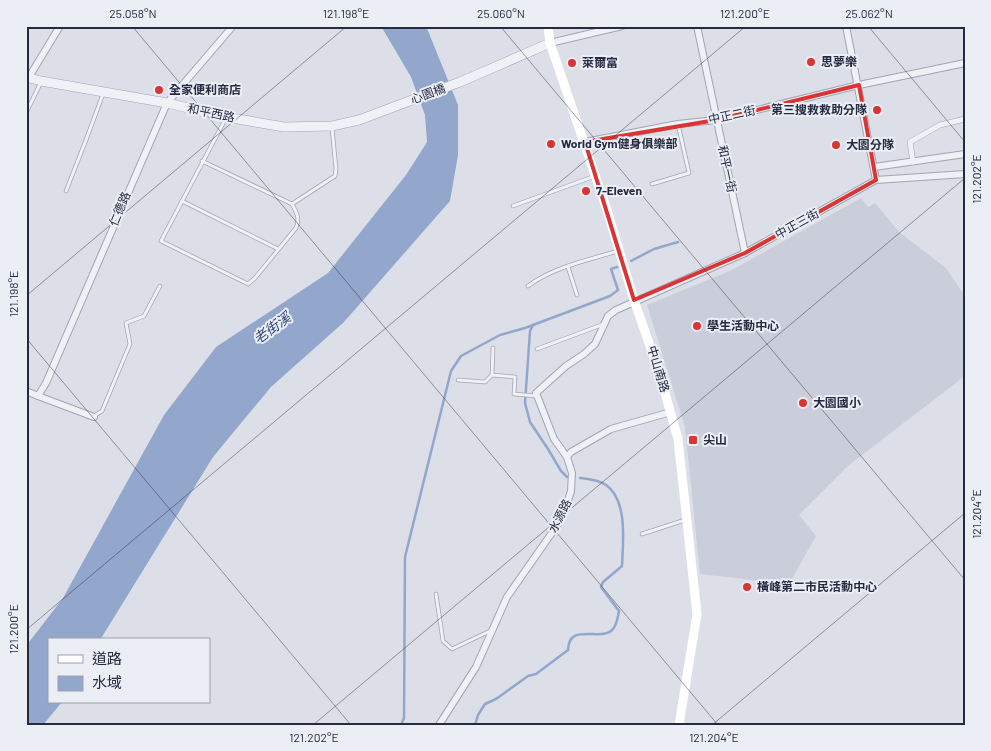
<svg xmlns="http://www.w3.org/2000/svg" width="991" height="751" font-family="Barlow,'Noto Sans TC',sans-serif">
<rect width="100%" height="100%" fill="#dcdfe8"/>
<path fill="#caceda" d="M 861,198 L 868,207 L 875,203 L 899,232 L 946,268 L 965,296 L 965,376 L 849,465 L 799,515 L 816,536 L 789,584 L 700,574 L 685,427 L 647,305 L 732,270 Z"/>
<path fill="#93a6cc" d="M 381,26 L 426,26 L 458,105 L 458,155 L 450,201 L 344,322 L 271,387 L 213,457 L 100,640 L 49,640 L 49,702 L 62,702 L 43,725 L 26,725 L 26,646 L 63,598 L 164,415 L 216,347 L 328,273 L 406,175 L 427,142 L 425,115 L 411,77 Z"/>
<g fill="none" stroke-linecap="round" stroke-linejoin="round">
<g stroke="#93a6cc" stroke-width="2.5">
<path d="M 631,261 L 654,249 L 678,242"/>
<path d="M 533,325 L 530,331 L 525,403 L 530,422 L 548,449 L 561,471 L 567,477"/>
<path d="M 401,725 L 404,718 L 405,557 L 451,371 L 461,356 L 500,335 L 525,328 L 610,296 L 618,290 L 611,269 L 617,267"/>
<path d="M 475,725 L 478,715 L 485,704 L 496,699 L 528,676 L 536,674 L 568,650 C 569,621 602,643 613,629 C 617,624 618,617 619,611 L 601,587 L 603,582 L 622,566 C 623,543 628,500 606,485 C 599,480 589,479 580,478"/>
</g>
<g stroke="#a1a5b2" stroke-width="4.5">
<g id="service">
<path d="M 26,113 L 41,82"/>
<path d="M 226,118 L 161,241 L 248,284 L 255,278 L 296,228 C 300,219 297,213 292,204"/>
<path d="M 202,161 L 292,204"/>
<path d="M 652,184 L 689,173 L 678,124"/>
<path d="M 66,191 L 86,140 L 103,94"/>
<path d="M 182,201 L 278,249"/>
<path d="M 292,204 L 335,176 L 336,169 L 332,128"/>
<path d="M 513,206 L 595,176"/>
<path d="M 568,267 L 577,295"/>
<path d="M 528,286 C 554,267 588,260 618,251"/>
<path d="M 537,349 L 604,324"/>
<path d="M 492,375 L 493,348"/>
<path d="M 458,380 L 485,382 L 492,375 L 515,377 L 514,394 L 536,396"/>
<path d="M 94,416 L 102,411 L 130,344 L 126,323 L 144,316 L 160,286"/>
<path d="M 642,534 L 685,520"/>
<path d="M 436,594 L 443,641 L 452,649 L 490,631"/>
</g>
</g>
<g stroke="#a1a5b2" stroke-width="6">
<path id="pedestrian" d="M 913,162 L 910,142 L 940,125 L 965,119"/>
</g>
<g stroke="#a1a5b2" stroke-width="8">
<g id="minor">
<path d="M 697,26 L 745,253"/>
<path d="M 846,26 L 876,180"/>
<path d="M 550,43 L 622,26"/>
<path d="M 29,77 L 60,26"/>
<path d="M 585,142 L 678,124 L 716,120 L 859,85 L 965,63"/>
<path d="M 874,167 L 965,154"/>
<path d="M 26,391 L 38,396 L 46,383 L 167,103 L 233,26"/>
<path d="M 38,396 L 94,417"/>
<path d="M 567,457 L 571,452 L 611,429 L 671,412"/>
<path d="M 439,725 L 476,667 L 507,597 L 556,527 L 565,510 L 571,491 L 572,473 L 567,457 L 554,439 L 536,393 L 566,366 L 584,354 L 595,344 L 608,316 L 616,310 L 745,253 L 876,180 L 965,174"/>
</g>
</g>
<g stroke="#a1a5b2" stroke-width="10">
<path id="tertiary" d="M 26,77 L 41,81 L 167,103 L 226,117 L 284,127 L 332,126 L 359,120 L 460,82 L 550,43"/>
</g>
<use href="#service" stroke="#eff1f6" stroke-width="3"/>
<use href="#pedestrian" stroke="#eff1f6" stroke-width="5"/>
<use href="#minor" stroke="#eff1f6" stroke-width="6"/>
<use href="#tertiary" stroke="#eff1f6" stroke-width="9"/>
<path stroke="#fff" stroke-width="9" d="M 548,26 L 550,43 L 607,210 L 634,300 L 659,372 L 678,439 L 697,614 L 679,725"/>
</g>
<path fill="none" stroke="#da3434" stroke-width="4" stroke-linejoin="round" d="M 859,85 L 876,180 L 745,253 L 634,300 L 585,142 L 716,120 Z"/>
<path fill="none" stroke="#252a40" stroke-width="1" stroke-opacity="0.45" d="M 132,26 L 718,725M 500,26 L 965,580M 868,26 L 965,142M 26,296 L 347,26M 26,338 L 351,725M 26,630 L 746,26M 313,725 L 965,178M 712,725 L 965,513"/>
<g fill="#da3434" stroke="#eceef6" stroke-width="2">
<circle cx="811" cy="62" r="5"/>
<circle cx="572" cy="63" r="5"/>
<circle cx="159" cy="90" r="5"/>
<circle cx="877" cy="110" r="5"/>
<circle cx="551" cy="144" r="5"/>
<circle cx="836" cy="145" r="5"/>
<circle cx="586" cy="191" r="5"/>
<circle cx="697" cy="326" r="5"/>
<circle cx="803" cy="403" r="5"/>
<rect x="688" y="435" width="10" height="10" rx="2.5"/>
<circle cx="747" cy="587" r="5"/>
</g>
<g text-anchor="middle" stroke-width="4" stroke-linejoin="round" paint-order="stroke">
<g font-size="12" font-weight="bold" fill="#252a40" stroke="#eceef6" text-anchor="start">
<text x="821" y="66">思夢樂</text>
<text x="582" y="67">萊爾富</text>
<text x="169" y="94">全家便利商店</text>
<text x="867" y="114" text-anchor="end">第三搜救救助分隊</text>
<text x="561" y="148">World Gym健身俱樂部</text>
<text x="846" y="149">大園分隊</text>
<text x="596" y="195">7-Eleven</text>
<text x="707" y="330">學生活動中心</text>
<text x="813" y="407">大園國小</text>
<text x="703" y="444">尖山</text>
<text x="757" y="591">橫峰第二市民活動中心</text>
</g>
<g font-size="12" fill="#252a40" stroke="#eceef6">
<text transform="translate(428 94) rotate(-20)" y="4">心園橋</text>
<text transform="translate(211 113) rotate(12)" y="4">和平西路</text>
<text transform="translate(732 115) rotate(-12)" y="4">中正二街</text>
<text transform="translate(727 169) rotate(78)" y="4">和平一街</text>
<text transform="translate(120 209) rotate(-67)" y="4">仁德路</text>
<text transform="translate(797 224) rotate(-29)" y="4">中正三街</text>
<text transform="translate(658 369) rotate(73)" y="4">中山南路</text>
<text transform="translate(560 516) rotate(-63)" y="4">水源路</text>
</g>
<g font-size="14" font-style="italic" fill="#2b4177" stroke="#eceef6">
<text transform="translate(272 328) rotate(-36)" y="5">老街溪</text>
</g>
</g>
<rect width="991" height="751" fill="none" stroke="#eceef6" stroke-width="55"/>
<rect x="48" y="638" width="162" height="65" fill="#eceef6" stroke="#9ca0ad"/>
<rect x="58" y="655" width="25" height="8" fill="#ffffff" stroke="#9ca0ad"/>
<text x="92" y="664" font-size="15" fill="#252a40">道路</text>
<rect x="58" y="676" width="25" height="15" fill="#93a6cc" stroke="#9ca0ad"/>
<text x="92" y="688" font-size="15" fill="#252a40">水域</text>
<rect x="28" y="28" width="936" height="696" fill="none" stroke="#252a40" stroke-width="2"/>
<g font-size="12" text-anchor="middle" fill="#252a40">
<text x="133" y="18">25.058°N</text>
<text x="346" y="18">121.198°E</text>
<text x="501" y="18">25.060°N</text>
<text x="745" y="18">121.200°E</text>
<text x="869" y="18">25.062°N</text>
<text transform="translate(977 179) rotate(-90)" y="4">121.202°E</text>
<text transform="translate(14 294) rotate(-90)" y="4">121.198°E</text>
<text transform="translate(977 514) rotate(-90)" y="4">121.204°E</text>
<text transform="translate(14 629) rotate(-90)" y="4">121.200°E</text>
<text x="314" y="742">121.202°E</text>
<text x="714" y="742">121.204°E</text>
</g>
</svg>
